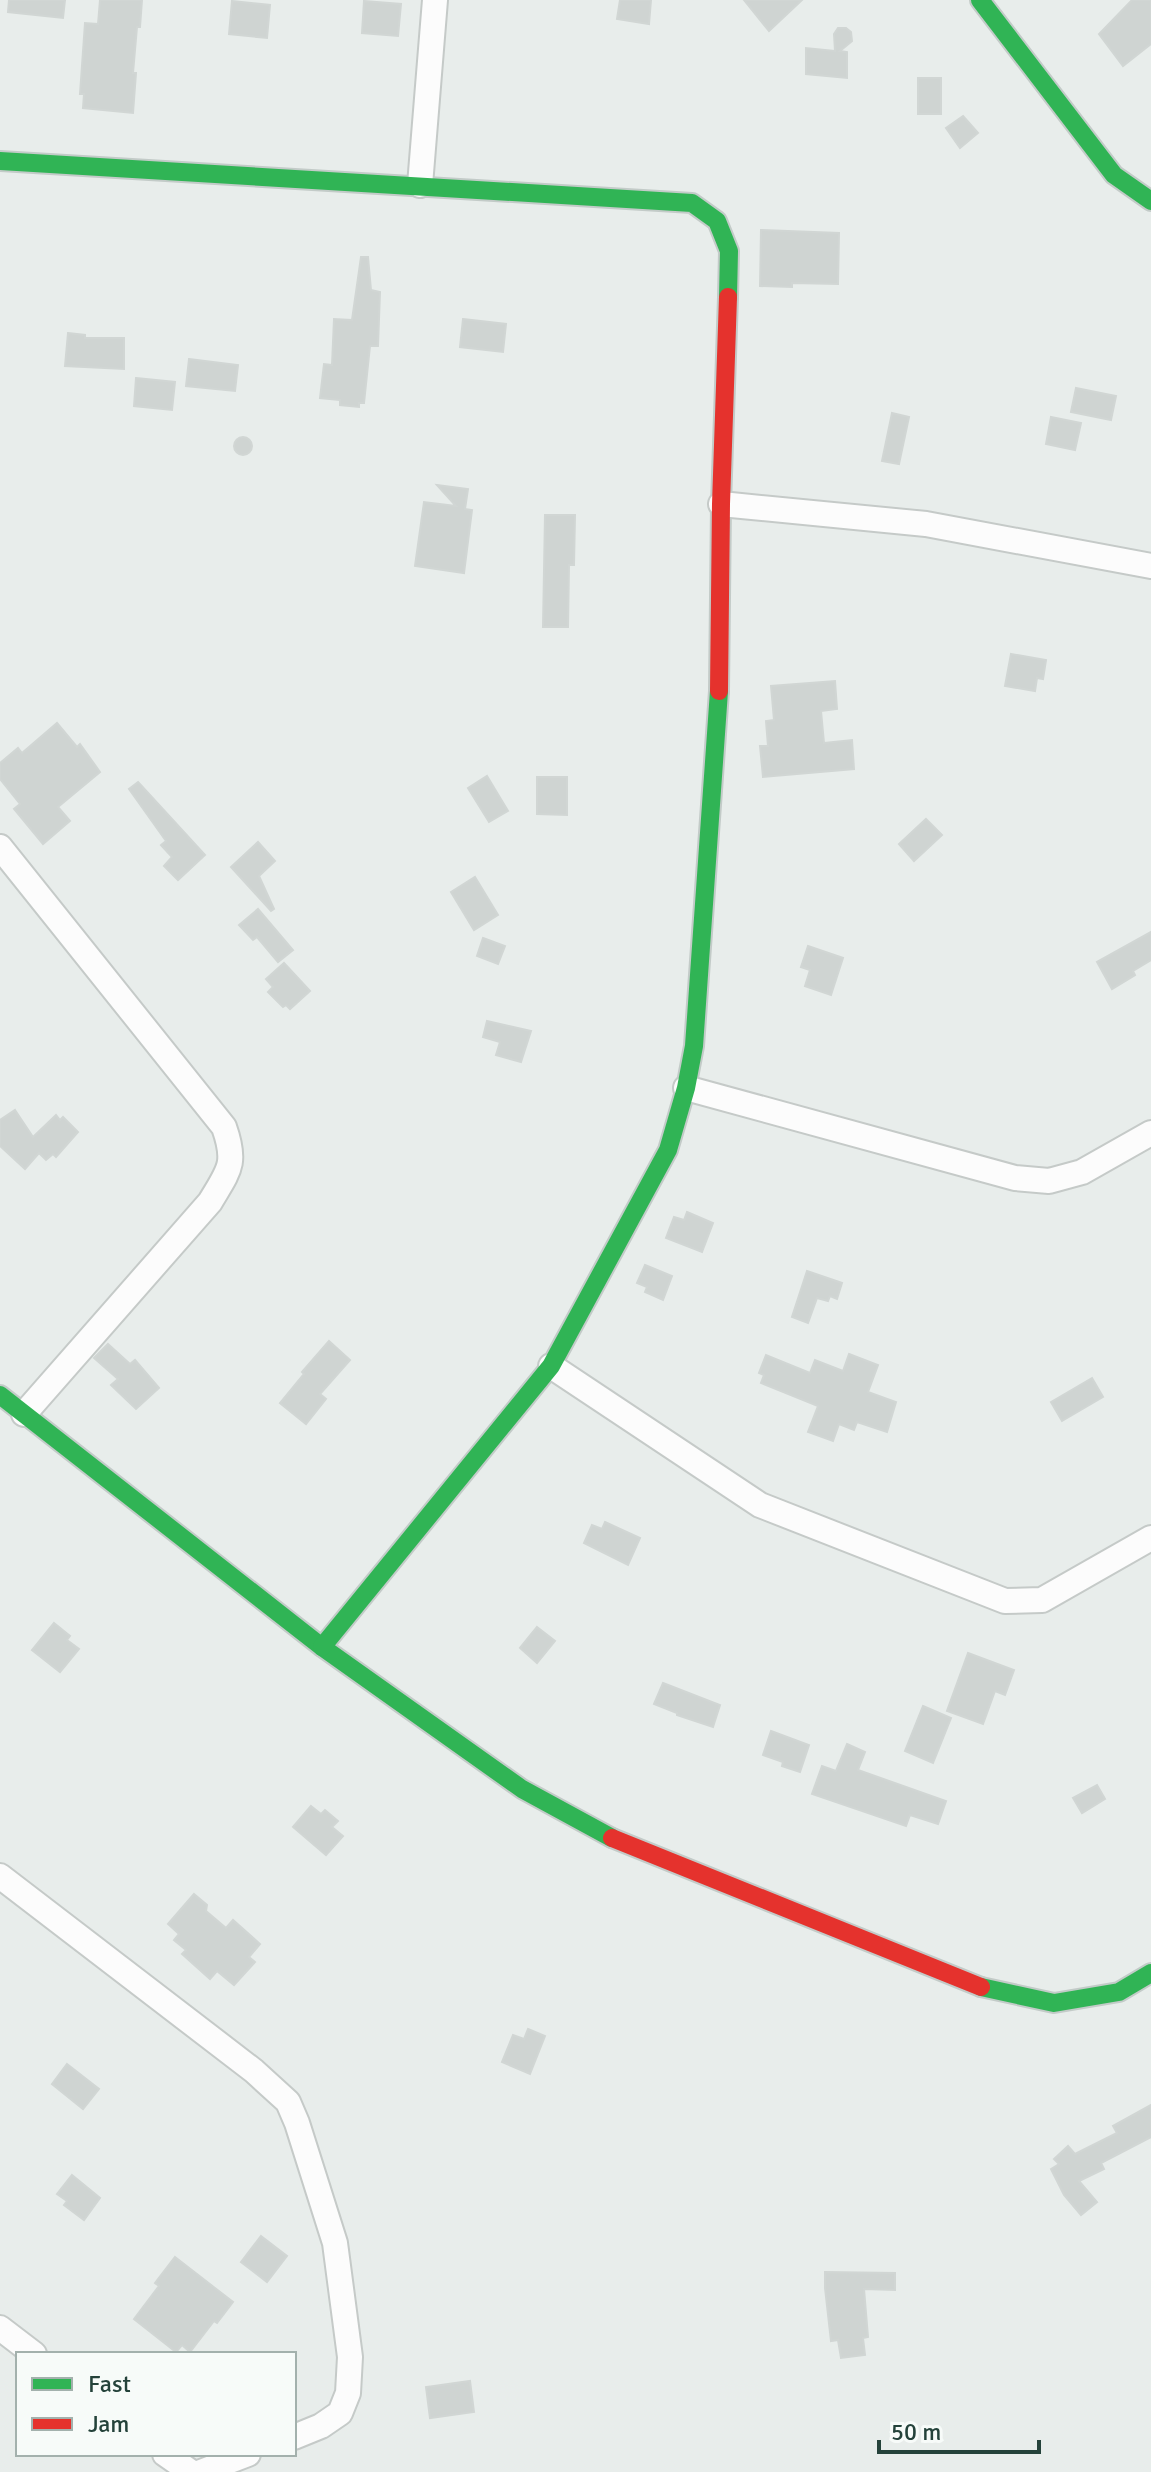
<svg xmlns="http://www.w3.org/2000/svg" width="1151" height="2472" font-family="Signika,sans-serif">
<rect width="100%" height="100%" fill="#e8edeb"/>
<g fill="#cfd4d2" stroke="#d1d6d4" stroke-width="2">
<path d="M 9,0 L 65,0 L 63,18 L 8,12 Z"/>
<path d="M 100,0 L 142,0 L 140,27 L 137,27 L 133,73 L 136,73 L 133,113 L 83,108 L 84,94 L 80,94 L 85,23 L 98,24 Z"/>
<path d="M 620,0 L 651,0 L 649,24 L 617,19 Z"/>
<path d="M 744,0 L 802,0 L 769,31 Z"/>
<path d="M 1132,0 L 1151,0 L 1151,44 L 1123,66 L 1099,34 Z"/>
<path d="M 232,1 L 270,5 L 267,38 L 229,34 Z"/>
<path d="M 364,1 L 401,4 L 398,36 L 362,33 Z"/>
<path d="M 838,28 L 846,28 L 851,32 L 852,41 L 840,51 L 847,52 L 847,78 L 806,74 L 806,48 L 835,51 L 834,34 Z"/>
<rect x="918" y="78" width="23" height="36"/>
<path d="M 963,116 L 978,133 L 960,148 L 946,128 Z"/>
<path d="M 761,230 L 839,233 L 838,284 L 792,283 L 792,287 L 760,286 Z"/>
<path d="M 361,257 L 368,257 L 371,290 L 380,292 L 378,346 L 370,346 L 364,403 L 359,403 L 359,407 L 340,405 L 340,400 L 320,398 L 324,364 L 332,365 L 334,319 L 352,320 Z"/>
<path d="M 463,319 L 506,324 L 503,352 L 460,347 Z"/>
<path d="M 68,333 L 85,335 L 85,338 L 124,338 L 124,369 L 65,366 Z"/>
<path d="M 189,359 L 238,365 L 235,391 L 186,386 Z"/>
<path d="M 136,378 L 175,382 L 172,410 L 134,406 Z"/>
<path d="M 1076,388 L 1116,396 L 1111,420 L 1071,412 Z"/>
<path d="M 892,413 L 909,417 L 899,464 L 882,461 Z"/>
<path d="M 1051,417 L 1081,423 L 1075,450 L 1046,444 Z"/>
<circle cx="243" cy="446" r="9"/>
<path d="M 437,485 L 468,489 L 465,509 L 472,510 L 464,573 L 415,566 L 424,502 L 456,506 Z"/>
<path d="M 545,515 L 575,515 L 574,565 L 569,565 L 568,627 L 543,627 Z"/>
<path d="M 1011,654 L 1046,660 L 1043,679 L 1037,678 L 1035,691 L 1005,686 Z"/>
<path d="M 835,681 L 837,709 L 821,711 L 824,743 L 852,740 L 854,769 L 763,777 L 760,746 L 768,746 L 766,721 L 774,720 L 771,686 Z"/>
<path d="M 57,723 L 77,747 L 80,744 L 100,772 L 58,807 L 70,821 L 43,844 L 14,809 L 20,804 L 0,779 L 0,763 L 18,748 L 22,753 Z"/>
<path d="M 487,776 L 508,811 L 489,822 L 468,788 Z"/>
<path d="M 537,777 L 567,777 L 567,815 L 537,814 Z"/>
<path d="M 138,782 L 205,855 L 178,880 L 164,866 L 172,857 L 161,845 L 166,841 L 129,789 Z"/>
<path d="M 926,819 L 942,835 L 914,861 L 899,844 Z"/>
<path d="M 258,842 L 275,861 L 259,876 L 274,909 L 271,911 L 231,867 Z"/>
<path d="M 475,877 L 498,915 L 474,930 L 451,892 Z"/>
<path d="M 258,909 L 293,950 L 278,962 L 257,937 L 253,940 L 239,925 Z"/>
<path d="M 1151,932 L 1151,960 L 1133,971 L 1135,975 L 1112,989 L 1097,962 Z"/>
<path d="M 483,938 L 505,946 L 498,964 L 477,956 Z"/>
<path d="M 808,946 L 843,958 L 831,995 L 805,986 L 810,970 L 801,967 Z"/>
<path d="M 284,963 L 310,991 L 290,1009 L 286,1005 L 283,1007 L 268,992 L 273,987 L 266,979 Z"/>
<path d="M 487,1021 L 531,1031 L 521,1062 L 496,1055 L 500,1042 L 483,1037 Z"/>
<path d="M 15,1110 L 33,1137 L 56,1115 L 60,1120 L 63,1117 L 78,1132 L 56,1157 L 53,1154 L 46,1160 L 39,1153 L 25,1169 L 0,1146 L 0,1120 Z"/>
<path d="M 687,1212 L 713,1223 L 702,1252 L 666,1238 L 674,1217 L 684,1220 Z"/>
<path d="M 645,1265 L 672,1276 L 663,1300 L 645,1292 L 647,1287 L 637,1283 Z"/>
<path d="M 807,1271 L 842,1283 L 837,1299 L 830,1296 L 828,1301 L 817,1298 L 808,1323 L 792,1317 Z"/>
<path d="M 329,1341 L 350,1360 L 320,1394 L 326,1399 L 306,1424 L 280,1403 L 304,1374 L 302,1372 Z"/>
<path d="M 108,1344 L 130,1364 L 135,1360 L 159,1388 L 136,1409 L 111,1385 L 118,1379 L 94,1358 Z"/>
<path d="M 849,1354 L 878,1365 L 868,1392 L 896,1402 L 887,1432 L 857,1422 L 854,1430 L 839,1424 L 833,1441 L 808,1432 L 818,1406 L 761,1383 L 764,1375 L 759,1373 L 766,1355 L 810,1373 L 815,1360 L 843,1371 Z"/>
<path d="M 1092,1378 L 1103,1397 L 1062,1421 L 1051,1402 Z"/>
<path d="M 605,1522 L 640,1538 L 628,1565 L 584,1543 L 592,1525 L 602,1529 Z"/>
<path d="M 54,1623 L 70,1636 L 67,1640 L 79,1649 L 60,1672 L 32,1650 Z"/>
<path d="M 537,1627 L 555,1641 L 537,1663 L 520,1648 Z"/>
<path d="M 968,1653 L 1014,1670 L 1005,1695 L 995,1691 L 983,1724 L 947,1711 Z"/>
<path d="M 663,1683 L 720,1705 L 713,1727 L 677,1715 L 677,1713 L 654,1704 Z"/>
<path d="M 923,1706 L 951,1718 L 933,1763 L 905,1751 Z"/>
<path d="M 771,1731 L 809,1745 L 800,1772 L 782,1766 L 783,1762 L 763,1755 Z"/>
<path d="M 847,1744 L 865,1752 L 858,1770 L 946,1801 L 938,1824 L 910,1815 L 906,1826 L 812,1794 L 822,1766 L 836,1771 Z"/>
<path d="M 1097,1785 L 1105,1799 L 1082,1813 L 1073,1798 Z"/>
<path d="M 311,1806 L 321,1814 L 325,1810 L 338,1821 L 332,1827 L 343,1836 L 326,1855 L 293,1827 Z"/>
<path d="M 194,1894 L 207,1905 L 206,1911 L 226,1928 L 233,1920 L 260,1944 L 249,1957 L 255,1962 L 234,1985 L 217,1971 L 210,1979 L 182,1954 L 186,1950 L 174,1940 L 179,1934 L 168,1924 Z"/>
<path d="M 528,2029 L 545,2036 L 530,2074 L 502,2062 L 513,2035 L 524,2039 Z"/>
<path d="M 67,2064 L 99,2089 L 83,2109 L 52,2084 Z"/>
<path d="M 1151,2105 L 1151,2137 L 1101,2163 L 1104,2169 L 1079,2181 L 1097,2202 L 1081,2215 L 1064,2195 L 1051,2169 L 1059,2164 L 1054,2159 L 1068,2146 L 1075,2154 L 1117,2133 L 1113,2126 Z"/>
<path d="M 72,2175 L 100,2198 L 84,2220 L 64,2205 L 67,2201 L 57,2194 Z"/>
<path d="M 261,2236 L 287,2256 L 267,2282 L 241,2262 Z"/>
<path d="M 175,2257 L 233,2302 L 217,2323 L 214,2321 L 190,2352 L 182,2345 L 176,2352 L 134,2319 L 159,2286 L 155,2283 Z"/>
<path d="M 825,2272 L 895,2273 L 895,2290 L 864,2289 L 868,2337 L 863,2338 L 865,2355 L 841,2358 L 838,2340 L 831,2341 L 825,2288 Z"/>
<path d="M 470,2381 L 474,2412 L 430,2418 L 426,2387 Z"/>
</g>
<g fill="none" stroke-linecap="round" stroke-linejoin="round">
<g stroke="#c5cac8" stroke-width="28">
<g id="street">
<path d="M 420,185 L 435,0"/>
<path d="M 721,504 L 926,524 L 1151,566"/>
<path d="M 0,847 L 224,1127 C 237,1164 229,1170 210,1202 L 24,1414"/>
<path d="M 686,1088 L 1015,1178 L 1049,1181 L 1082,1172 L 1151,1133"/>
<path d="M 551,1366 L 760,1505 L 1005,1601 L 1042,1600 L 1151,1538"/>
<path d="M 0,1876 L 254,2071 L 288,2102 L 297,2123 L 335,2243 L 350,2357 L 348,2393 L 340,2413 L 321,2426 L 294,2437"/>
<path d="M 0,2328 L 34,2354"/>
<path d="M 165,2454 L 191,2472"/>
<path d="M 201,2472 L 248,2454"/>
</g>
</g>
<g stroke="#c3cbc8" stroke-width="22">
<g id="fast">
<path d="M 980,0 L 1114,175 L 1151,201"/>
<path d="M 0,161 L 692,203 L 717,221 L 729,251 L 728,297"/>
<path d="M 0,1395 L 322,1647 L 522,1789 L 612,1838"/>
<path d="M 322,1647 L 551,1366 L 668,1150 L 686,1088 L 694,1046 L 719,691"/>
<path d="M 981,1987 L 1054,2003 L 1119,1992 L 1151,1973"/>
</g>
</g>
<g stroke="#c3cbc8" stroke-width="22">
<g id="jam">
<path d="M 719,691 L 721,504 L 728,297"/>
<path d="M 612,1838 L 981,1987"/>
</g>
</g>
<use href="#street" stroke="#fcfcfc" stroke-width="24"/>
<use href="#fast" stroke="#30b455" stroke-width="18"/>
<use href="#jam" stroke="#e5322d" stroke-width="18"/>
</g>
<rect x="16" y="2352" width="280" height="104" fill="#f7fbf9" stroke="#a3b1ad" stroke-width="2"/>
<rect x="32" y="2378" width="40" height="12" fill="#30b455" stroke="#a3b1ad" stroke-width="2"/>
<text x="88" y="2392" font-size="24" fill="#24423a">Fast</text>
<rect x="32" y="2418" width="40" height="12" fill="#e5322d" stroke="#a3b1ad" stroke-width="2"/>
<text x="88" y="2432" font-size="24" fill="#24423a">Jam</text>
<path d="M879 2440v12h160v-12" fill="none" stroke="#24423a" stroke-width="4"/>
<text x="891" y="2440" font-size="24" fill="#24423a" stroke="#f7fbf9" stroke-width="6" paint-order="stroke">50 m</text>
</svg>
